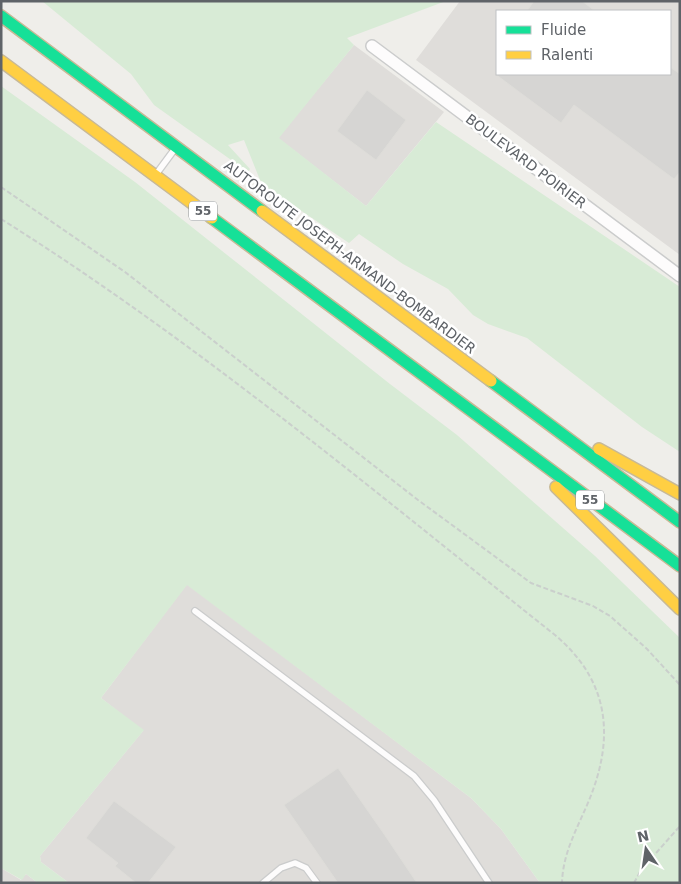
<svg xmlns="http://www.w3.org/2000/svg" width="681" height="884" font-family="'DejaVu Sans',sans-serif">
<rect width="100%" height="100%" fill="#efeeea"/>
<g fill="#dfddda" fill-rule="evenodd">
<path d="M 460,1 L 680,1 L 680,255 L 416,60 ZM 497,11 L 670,11 L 670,74 L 497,74 Z"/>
<path d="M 354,45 L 444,112 L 366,206 L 278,138 Z"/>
<path d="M 187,584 L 471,798 L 501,829 L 540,883 L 69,883 L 41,862 L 40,856 L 143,731 L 101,698 Z"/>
<path d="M 1,868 L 21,880 L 26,874 L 38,883 L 1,883 Z"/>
</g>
<g fill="#d8ebd6">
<path d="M 42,1 L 446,1 L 347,38 L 354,45 L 279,138 L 366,206 L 436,122 L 680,287 L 680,452 L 642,427 L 527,338 L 488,324 L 473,315 L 448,289 L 403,264 L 359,234 L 349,243 L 266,187 L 260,180 L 244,140 L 228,145 L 250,169 L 248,172 L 154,105 L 131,74 Z"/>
<path d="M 1,86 L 135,182 L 390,384 L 457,435 L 595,556 L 680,638 L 680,883 L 540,883 L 501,829 L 471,798 L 187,585 L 101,698 L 144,730 L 40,856 L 41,862 L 69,883 L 38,883 L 26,874 L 22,880 L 1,868 Z"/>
</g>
<g fill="#d6d5d3" stroke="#deddd9">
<path d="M 534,1 L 582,1 L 595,11 L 527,11 Z"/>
<path d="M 670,67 L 680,74 L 680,172 L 674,179 L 574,105 L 561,123 L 495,74 L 670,74 Z"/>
<path d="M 367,90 L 406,120 L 376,160 L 337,131 Z"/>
<path d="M 338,768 L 384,834 L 417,883 L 338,883 L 284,805 Z"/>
<path d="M 114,801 L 176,847 L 148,883 L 136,883 L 115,866 L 118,863 L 86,838 Z"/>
</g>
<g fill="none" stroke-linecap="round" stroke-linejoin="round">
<g stroke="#cbcccc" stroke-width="8">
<g id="lane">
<path d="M 157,173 L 174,150"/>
<path d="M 195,611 L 414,776 L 434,800 L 489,883"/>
<path d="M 263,883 L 281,868 L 295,863 L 306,868 L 317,883"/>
</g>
</g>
<g stroke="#cbcccc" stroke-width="14">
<path id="street" d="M 372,46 L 680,276"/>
</g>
<g stroke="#c8b996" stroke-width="14">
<g id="fast">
<path d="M 1,16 L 262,211"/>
<path d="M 212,218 L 680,566"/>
<path d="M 491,381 L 680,522"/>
</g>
</g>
<g stroke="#c8b996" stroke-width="14">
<g id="slow">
<path d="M 1,61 L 212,218"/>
<path d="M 262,211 L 491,381"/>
<path d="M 599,449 L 680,494"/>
<path d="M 556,487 L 680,609"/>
</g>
</g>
<g stroke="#cacfcc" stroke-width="2" stroke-dasharray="5 2.5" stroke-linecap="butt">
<path d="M 1,187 L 125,272 L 418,500 L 531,583 L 593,606 L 610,616 L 647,649 L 680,685"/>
<path d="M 1,219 C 197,342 375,492 555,635 C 605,677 615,729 593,790 C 582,821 563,848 562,883"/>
<path d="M 634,883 L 641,870 L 680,826"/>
</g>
<use href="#lane" stroke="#fdfcfc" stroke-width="5.5"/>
<use href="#street" stroke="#fdfcfc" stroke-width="11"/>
<use href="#fast" stroke="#16e098" stroke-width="11"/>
<use href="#slow" stroke="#ffcf43" stroke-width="11"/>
</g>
<g text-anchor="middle" stroke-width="5" stroke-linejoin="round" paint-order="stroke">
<g fill="#fff" stroke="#8f9295" stroke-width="1">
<rect x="189" y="201.5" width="28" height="19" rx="4"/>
<rect x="576" y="490.5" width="28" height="19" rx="4"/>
</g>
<g font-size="12" font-weight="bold" fill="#5f6368">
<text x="203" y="215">55</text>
<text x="590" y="504">55</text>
</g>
<g font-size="14" fill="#5f6368" stroke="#fff">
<text transform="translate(526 161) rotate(37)" y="5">BOULEVARD POIRIER</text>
<text transform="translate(350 257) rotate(37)" y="5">AUTOROUTE JOSEPH-ARMAND-BOMBARDIER</text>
</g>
</g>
<rect width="681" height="884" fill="none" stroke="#5f6368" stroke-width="5"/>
<rect x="496" y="10" width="175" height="65" fill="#ffffff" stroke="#bfc1c3"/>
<rect x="506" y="26" width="25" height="8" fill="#16e098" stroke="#bfc1c3"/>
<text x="541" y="35" font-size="15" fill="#5f6368">Fluide</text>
<rect x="506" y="51" width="25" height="8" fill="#ffcf43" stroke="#bfc1c3"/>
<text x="541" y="60" font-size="15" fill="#5f6368">Ralenti</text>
<g transform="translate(646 849) rotate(347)" stroke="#ffffff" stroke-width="4" paint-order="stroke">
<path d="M0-4L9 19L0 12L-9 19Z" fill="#5f6368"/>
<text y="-8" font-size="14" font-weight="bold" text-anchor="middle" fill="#5f6368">N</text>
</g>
</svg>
